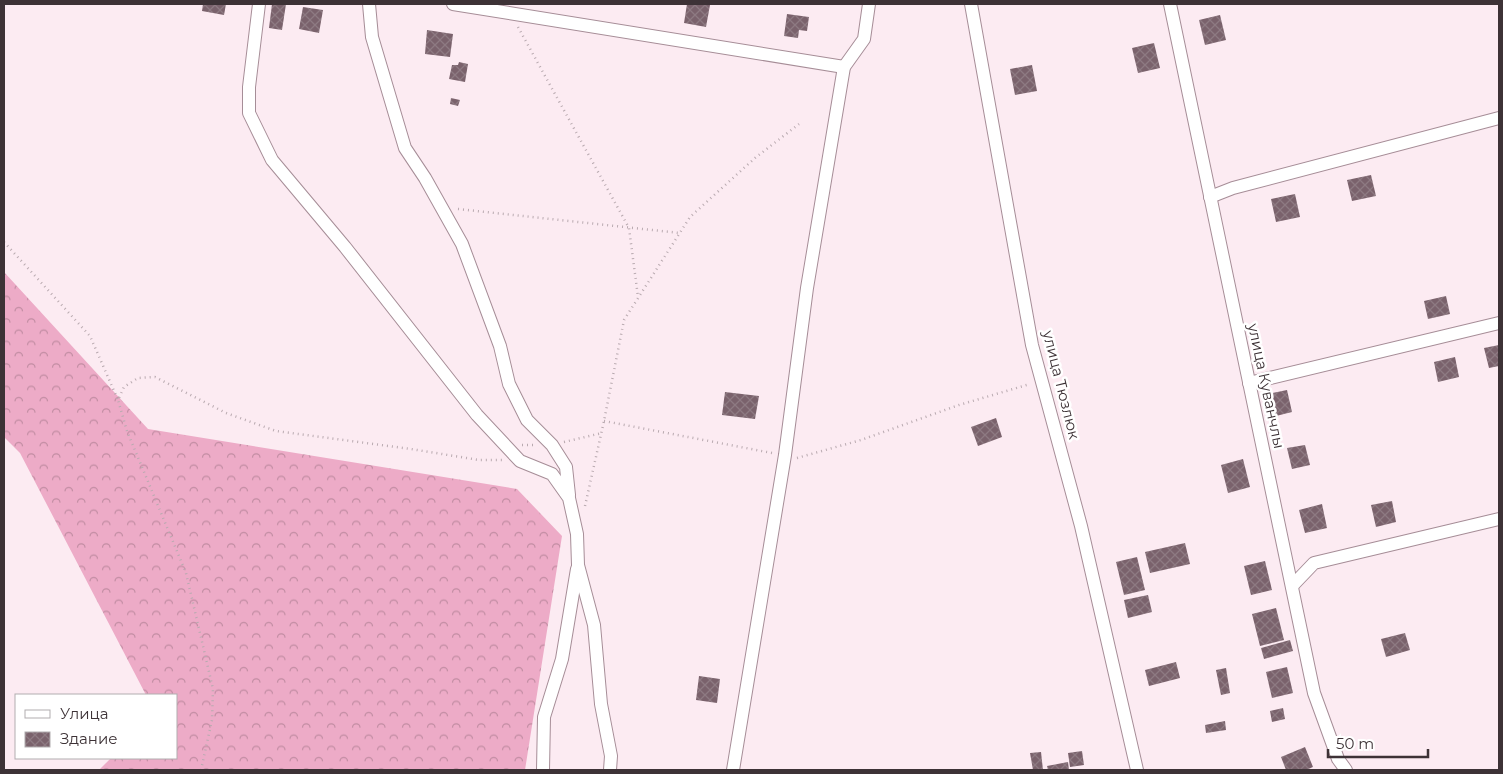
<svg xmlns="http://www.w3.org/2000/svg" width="1503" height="774" font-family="Montserrat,sans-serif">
<defs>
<pattern id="forest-crowns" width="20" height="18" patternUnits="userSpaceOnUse" patternTransform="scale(1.25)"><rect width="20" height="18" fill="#edabc7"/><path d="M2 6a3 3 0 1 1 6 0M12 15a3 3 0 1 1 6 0" fill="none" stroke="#c18ca2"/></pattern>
<pattern id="building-cross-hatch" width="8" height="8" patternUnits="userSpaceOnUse" patternTransform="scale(1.25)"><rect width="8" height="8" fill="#7a626c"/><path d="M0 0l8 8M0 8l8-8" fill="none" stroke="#8d7a82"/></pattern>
</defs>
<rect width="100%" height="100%" fill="#fcebf2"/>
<path fill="url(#forest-crowns)" d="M 4,272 L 148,429 L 517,489 L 562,536 L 525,770 L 99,770 L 111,758 L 176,758 L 176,695 L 146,695 L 20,453 L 4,437 Z"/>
<g fill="url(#building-cross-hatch)">
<path d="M 203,4 L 226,4 L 224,15 L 202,11 Z"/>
<path d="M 272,4 L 286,4 L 282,30 L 269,28 Z"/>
<path d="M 687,4 L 710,5 L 706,27 L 684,23 Z"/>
<path d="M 303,7 L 323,10 L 319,33 L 299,29 Z"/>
<path d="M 787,14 L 809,17 L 807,31 L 799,30 L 798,38 L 784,36 Z"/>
<path d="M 1220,15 L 1226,40 L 1205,45 L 1199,20 Z"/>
<path d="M 427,30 L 453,34 L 450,57 L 425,54 Z"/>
<path d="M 1154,43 L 1160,68 L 1138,73 L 1132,48 Z"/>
<path d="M 459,62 L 468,64 L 465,82 L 449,79 L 452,65 L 458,65 Z"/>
<path d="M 1032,65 L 1037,91 L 1015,95 L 1010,69 Z"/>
<path d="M 451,98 L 460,100 L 458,106 L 450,104 Z"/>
<path d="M 1371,175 L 1376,196 L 1352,201 L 1347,180 Z"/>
<path d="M 1295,194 L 1300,217 L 1276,222 L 1271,199 Z"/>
<path d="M 1446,296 L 1450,314 L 1428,319 L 1424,301 Z"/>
<path d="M 1499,345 L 1499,366 L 1489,368 L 1484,348 Z"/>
<path d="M 1455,357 L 1459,377 L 1438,382 L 1434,362 Z"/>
<path d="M 1287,390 L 1292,412 L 1272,417 L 1268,394 Z"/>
<path d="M 725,392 L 759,396 L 755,419 L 722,415 Z"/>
<path d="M 996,418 L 1002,437 L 978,446 L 971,427 Z"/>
<path d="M 1305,445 L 1310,465 L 1292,469 L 1287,448 Z"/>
<path d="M 1243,459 L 1250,487 L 1228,493 L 1221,465 Z"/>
<path d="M 1392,501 L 1396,522 L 1376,527 L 1371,505 Z"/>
<path d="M 1322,504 L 1327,528 L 1305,533 L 1299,510 Z"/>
<path d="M 1185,543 L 1190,564 L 1150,573 L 1145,552 Z"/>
<path d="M 1137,557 L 1145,590 L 1124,595 L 1116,562 Z"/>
<path d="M 1265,561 L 1272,590 L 1251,595 L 1244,566 Z"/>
<path d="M 1148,595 L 1152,612 L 1128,618 L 1124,600 Z"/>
<path d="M 1276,608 L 1284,640 L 1260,646 L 1252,614 Z"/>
<path d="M 1405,633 L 1410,650 L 1386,657 L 1381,639 Z"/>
<path d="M 1290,640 L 1293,651 L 1264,659 L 1261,648 Z"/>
<path d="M 1176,662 L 1180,678 L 1149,686 L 1145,670 Z"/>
<path d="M 1287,667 L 1293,693 L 1272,698 L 1266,672 Z"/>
<path d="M 1226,668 L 1230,693 L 1221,695 L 1216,670 Z"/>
<path d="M 699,676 L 720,679 L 717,703 L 696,700 Z"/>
<path d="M 1283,708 L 1285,719 L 1272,722 L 1270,711 Z"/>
<path d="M 1225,721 L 1226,730 L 1206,733 L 1205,725 Z"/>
<path d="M 1305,747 L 1313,767 L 1306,770 L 1286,770 L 1281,757 Z"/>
<path d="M 1082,751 L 1084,765 L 1070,767 L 1068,753 Z"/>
<path d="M 1041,752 L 1043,770 L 1033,770 L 1030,753 Z"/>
<path d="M 1068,762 L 1069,770 L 1048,770 L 1047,766 Z"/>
</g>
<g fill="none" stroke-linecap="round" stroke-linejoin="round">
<g stroke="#a68d97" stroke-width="14">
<g id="minor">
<path d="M 259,4 L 249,87 L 249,113 L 272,160 L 345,247 L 477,415 L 520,461 L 552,474 L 569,498 L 577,534 L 578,565 L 594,625 L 601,704 L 611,756 L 610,770"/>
<path d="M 369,4 L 372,37 L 405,148 L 425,178 L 462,244 L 500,346 L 509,384 L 527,420 L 552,445 L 566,467 L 569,495"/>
<path d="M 453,4 L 844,67"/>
<path d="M 971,4 L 1032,345 L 1081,526 L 1137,770"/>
<path d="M 1170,4 L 1314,693 L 1338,759 L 1346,770"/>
<path d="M 1210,197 L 1233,188 L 1499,118"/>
<path d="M 1249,383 L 1499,323"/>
<path d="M 1292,586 L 1314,563 L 1499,519"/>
<path d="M 543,770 L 544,717 L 562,659 L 577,569"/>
<path d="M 733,770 L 785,455 L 807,288 L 844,67 L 864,39 L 869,4"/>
</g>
</g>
<g stroke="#b9aab0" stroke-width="2.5" stroke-dasharray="1 4" stroke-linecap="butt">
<path d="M 518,27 L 629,228 L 638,297"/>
<path d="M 458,209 L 680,233"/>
<path d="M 4,242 L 90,336 L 118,400"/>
<path d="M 604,421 L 772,453"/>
<path d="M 564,442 L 602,433"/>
<path d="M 522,445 L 534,445"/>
<path d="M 797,458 L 861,440 L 959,405 L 1030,384"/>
<path d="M 585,506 L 604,421 L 624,320 L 690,217 L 755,158 L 799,124"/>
<path d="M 201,770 L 212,720 L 213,689 L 186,573 L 127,431 L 118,400 L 124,387 L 138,378 L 155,377 L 226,413 L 276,431 L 411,449 L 479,460 L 502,460"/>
</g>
<use href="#minor" stroke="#fff" stroke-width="12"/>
</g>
<g text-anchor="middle" stroke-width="5" stroke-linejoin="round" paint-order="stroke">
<g font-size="15" fill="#3d3236" stroke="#fff">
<text transform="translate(1061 385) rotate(76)" y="5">улица Тюзлюк</text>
<text transform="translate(1266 386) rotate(78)" y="5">улица Куванчлы</text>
</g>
</g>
<rect width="1503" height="774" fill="none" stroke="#3d3236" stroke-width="10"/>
<rect x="15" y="694" width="162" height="65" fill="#ffffff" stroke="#b1adaf"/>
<rect x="25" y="710" width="25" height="8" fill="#ffffff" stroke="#b1adaf"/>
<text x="60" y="719" font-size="15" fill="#3d3236">Улица</text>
<rect x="25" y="732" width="25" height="15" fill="url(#building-cross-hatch)" stroke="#b1adaf"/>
<text x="60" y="744" font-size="15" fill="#3d3236">Здание</text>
<path d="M1328 749v8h100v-8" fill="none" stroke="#3d3236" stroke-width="2.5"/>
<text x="1336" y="749" font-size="15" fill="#3d3236" stroke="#ffffff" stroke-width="4" paint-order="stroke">50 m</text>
</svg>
